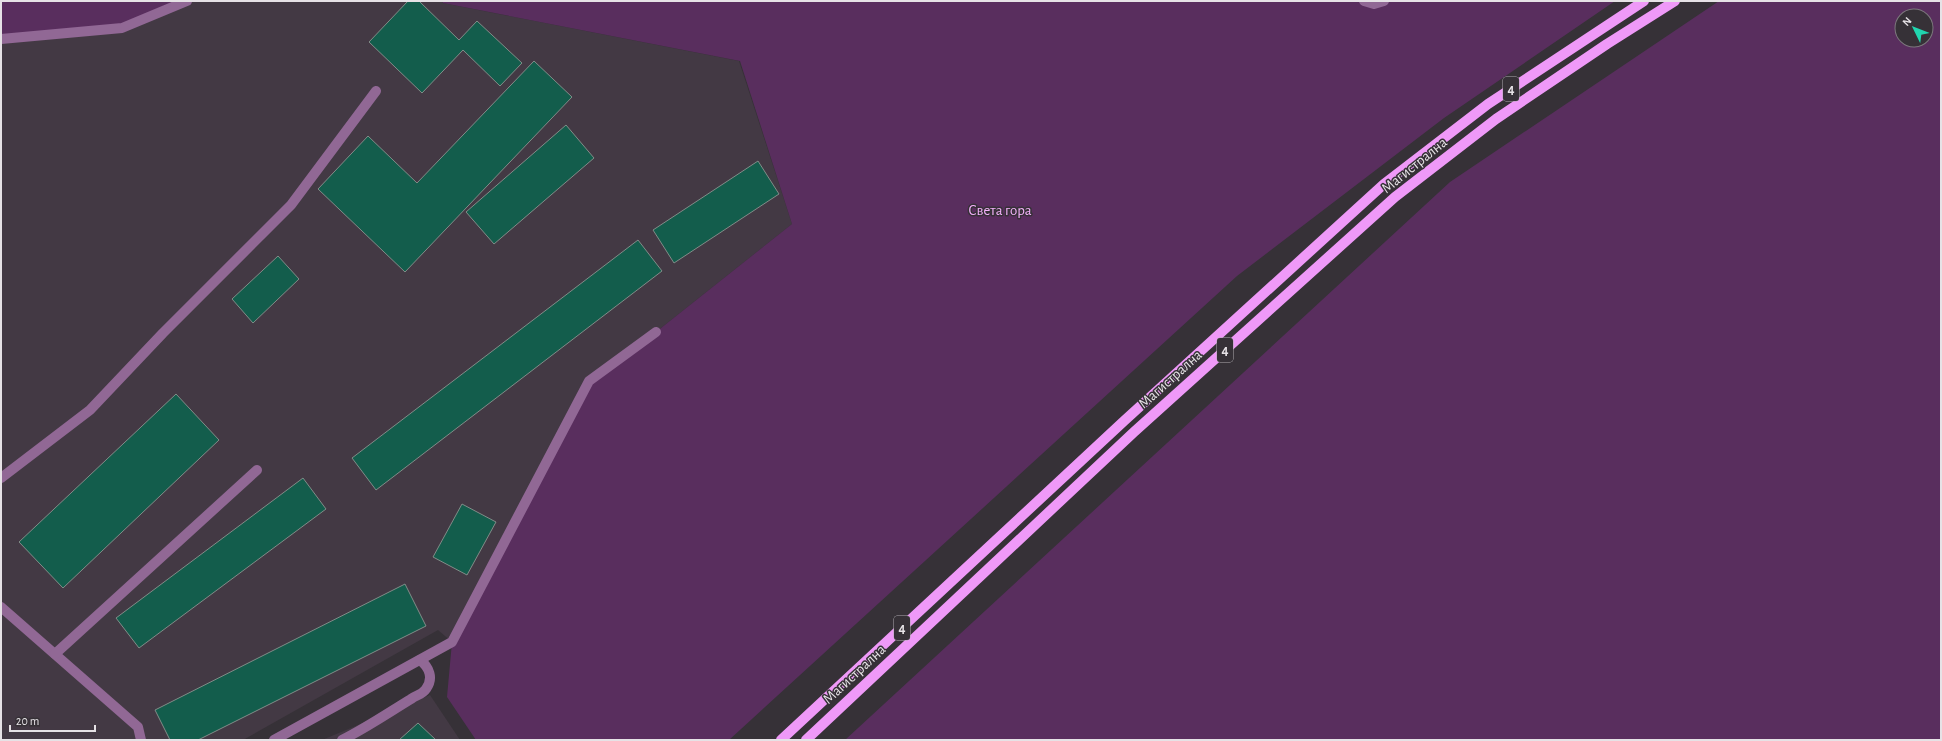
<svg xmlns="http://www.w3.org/2000/svg" width="1942" height="741" font-family="'Alegreya Sans',sans-serif">
<rect width="100%" height="100%" fill="#363137"/>
<g fill="#433944">
<path d="M 187,1 L 442,1 L 443,3 L 739,61 L 792,224 L 656,332 L 452,642 L 438,630 L 243,740 L 1,740 L 1,39 Z"/>
<path d="M 430,695 L 460,740 L 322,740 Z"/>
</g>
<g fill="#592e5e" fill-rule="evenodd">
<path d="M 1,1 L 187,1 L 122,28 L 1,39 Z"/>
<path d="M 442,1 L 1615,1 L 1444,118 L 1237,276 L 729,740 L 476,740 L 447,697 L 452,642 L 589,381 L 656,332 L 792,224 L 740,61 L 443,3 Z"/>
<path d="M 1719,1 L 1941,1 L 1941,740 L 845,740 L 1450,182 ZM 1902,16 L 1926,16 L 1926,40 L 1902,40 Z"/>
</g>
<g fill="#135d4c" stroke="#818c88">
<path d="M 408,1 L 419,1 L 459,40 L 477,21 L 522,63 L 500,86 L 463,50 L 422,93 L 369,42 Z"/>
<path d="M 534,61 L 572,97 L 405,272 L 318,189 L 368,136 L 417,183 Z"/>
<path d="M 566,125 L 594,158 L 494,244 L 466,212 Z"/>
<path d="M 758,161 L 779,194 L 674,263 L 653,230 Z"/>
<path d="M 638,240 L 662,271 L 376,490 L 352,458 Z"/>
<path d="M 278,256 L 299,279 L 253,323 L 232,299 Z"/>
<path d="M 176,394 L 219,440 L 63,588 L 19,542 Z"/>
<path d="M 303,478 L 326,509 L 139,648 L 116,618 Z"/>
<path d="M 462,504 L 496,522 L 467,575 L 433,557 Z"/>
<path d="M 405,584 L 426,626 L 198,740 L 170,740 L 155,710 Z"/>
<path d="M 418,723 L 436,740 L 399,740 Z"/>
</g>
<g fill="none" stroke-linecap="round" stroke-linejoin="round">
<g stroke="#916895" stroke-width="10">
<path d="M 1364,1 L 1374,4 L 1384,1"/>
<path d="M 1,39 L 122,28 L 187,1"/>
<path d="M 1,478 L 90,410 L 163,333 L 291,205 L 376,91"/>
<path d="M 1,607 L 138,727 L 141,740"/>
<path d="M 55,654 L 257,470"/>
<path d="M 274,740 L 452,642 L 589,381 L 656,332"/>
<path d="M 342,740 C 366,728 388,713 411,699 C 416,695 422,695 426,689 C 434,678 429,667 420,660"/>
</g>
<g stroke="#ef99f8" stroke-width="10">
<path d="M 781,740 L 1124,421 L 1384,184 L 1488,104 L 1644,1"/>
<path d="M 806,740 L 1134,432 L 1395,197 L 1496,119 L 1607,44 L 1675,1"/>
</g>
</g>
<g text-anchor="middle" stroke-width="3" stroke-linejoin="round" paint-order="stroke">
<g fill="#363137" stroke="#b1adb2" stroke-width="1">
<rect x="1503" y="77" width="16" height="24" rx="3"/>
<rect x="1217" y="338" width="16" height="24" rx="3"/>
<rect x="894" y="616" width="16" height="24" rx="3"/>
</g>
<g font-size="14" font-weight="bold" fill="#e6e2e6">
<text x="1511" y="94">4</text>
<text x="1225" y="355">4</text>
<text x="902" y="633">4</text>
</g>
<g font-size="15" fill="#e6e2e6" stroke="#363137">
<text transform="translate(1414 165) rotate(-39)" y="5">Магистрална</text>
<text transform="translate(1170 379) rotate(-42)" y="5">Магистрална</text>
<text transform="translate(854 674) rotate(-43)" y="5">Магистрална</text>
</g>
<g font-size="15" fill="#f4b0fb" stroke="#363137">
<text x="1000" y="215">Света гора</text>
</g>
</g>
<rect width="1942" height="741" fill="none" stroke="#e6e2e6" stroke-width="4"/>
<g transform="translate(1914 28) rotate(313)"><circle r="19" fill="#363137" stroke="#7c787d"/>
<path d="M0-3L7 15L0 10L-7 15Z" fill="#21d5af"/>
<text y="-6" font-size="11" font-weight="bold" text-anchor="middle" fill="#e6e2e6">N</text>
</g>
<path d="M10 725v6h85v-6" fill="none" stroke="#e6e2e6" stroke-width="2"/>
<text x="16" y="725" font-size="12" fill="#e6e2e6" stroke="#363137" stroke-width="3" paint-order="stroke">20 m</text>
</svg>
